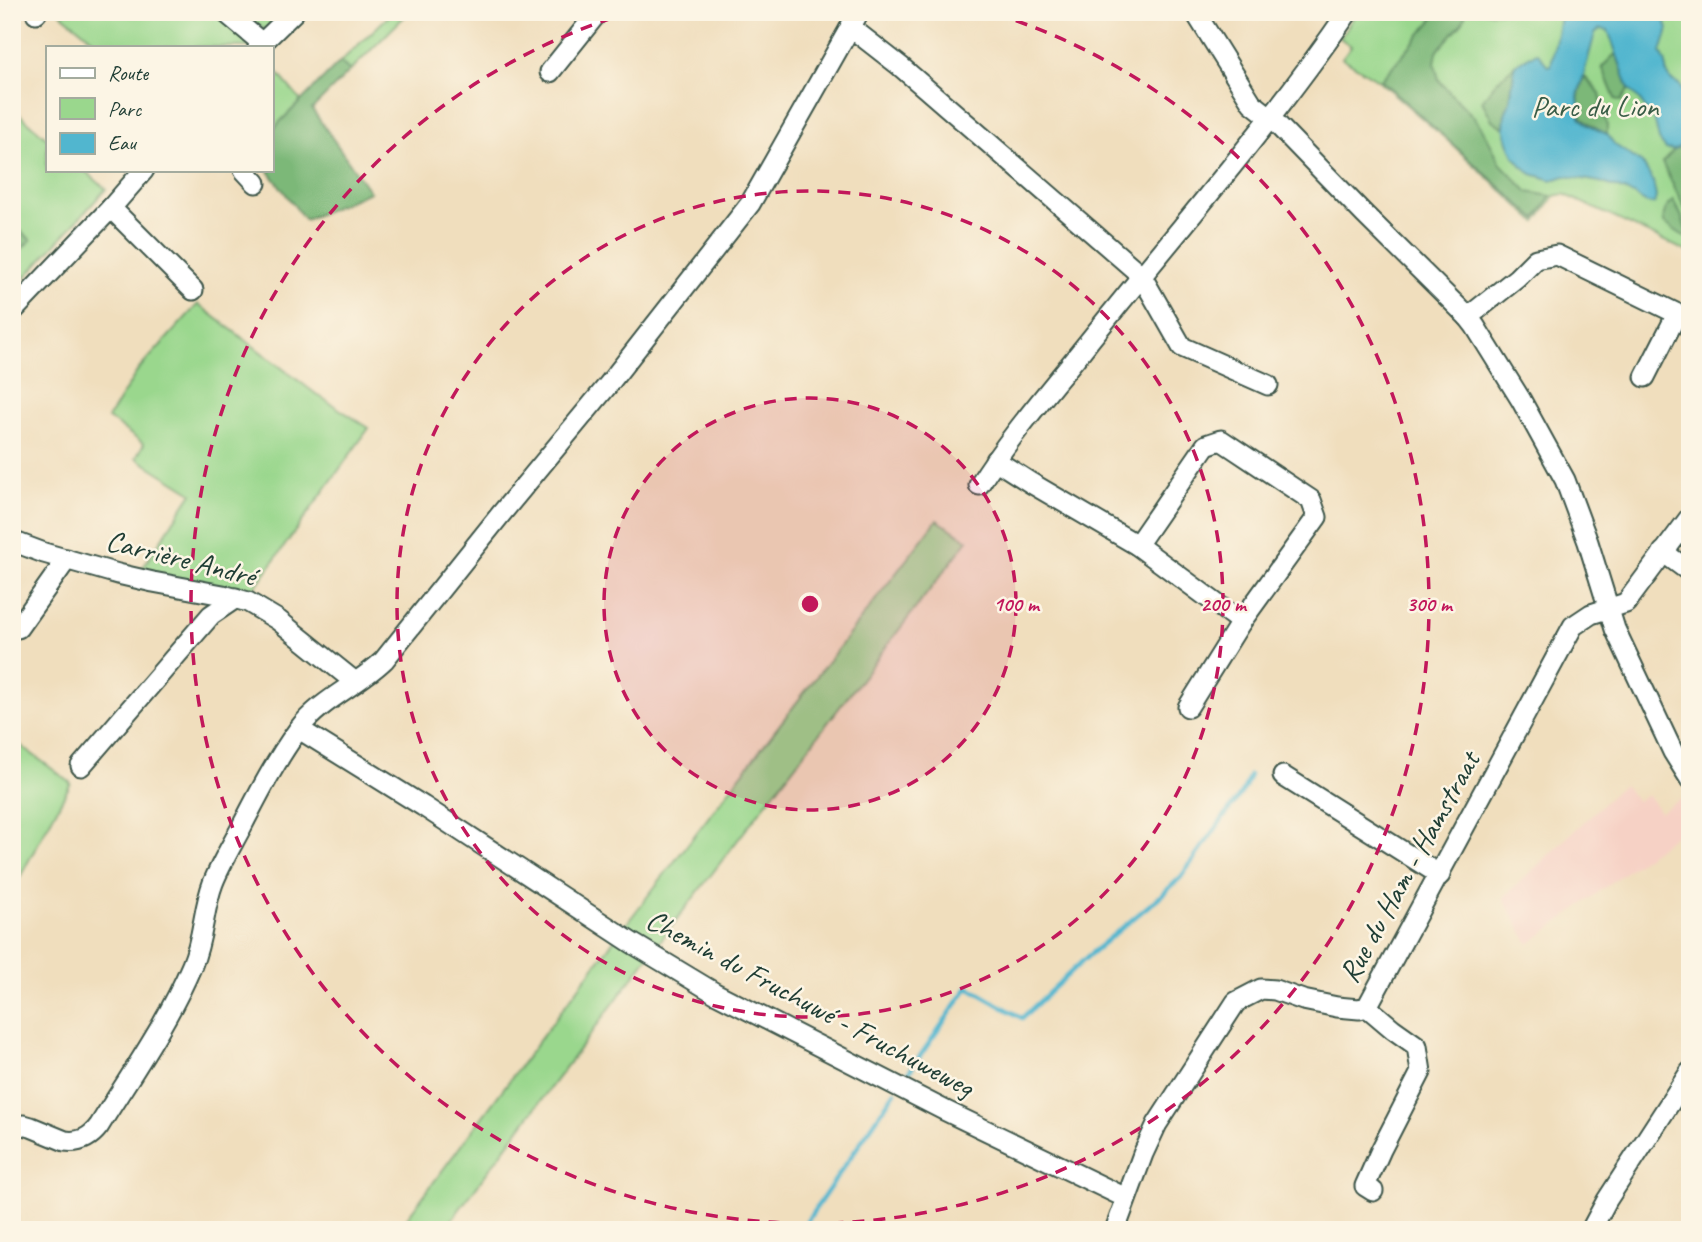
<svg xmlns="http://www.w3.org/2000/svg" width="1702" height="1242" font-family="Caveat,sans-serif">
<rect width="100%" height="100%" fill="#fcf5e5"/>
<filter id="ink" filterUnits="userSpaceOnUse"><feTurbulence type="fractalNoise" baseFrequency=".0143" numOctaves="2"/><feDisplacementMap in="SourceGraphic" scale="14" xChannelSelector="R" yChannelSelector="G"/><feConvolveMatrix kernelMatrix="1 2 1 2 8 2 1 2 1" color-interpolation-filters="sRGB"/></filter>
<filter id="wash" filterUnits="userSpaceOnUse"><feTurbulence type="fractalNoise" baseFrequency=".00686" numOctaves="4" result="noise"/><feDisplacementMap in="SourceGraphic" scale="28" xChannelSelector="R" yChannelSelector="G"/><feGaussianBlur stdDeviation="1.57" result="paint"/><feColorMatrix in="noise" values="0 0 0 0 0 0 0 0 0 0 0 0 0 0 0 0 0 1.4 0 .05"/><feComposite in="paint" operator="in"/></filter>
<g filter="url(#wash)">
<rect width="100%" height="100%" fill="#f0debd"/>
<path fill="#f6d1c5" d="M 1623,785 L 1637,801 L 1648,795 L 1660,812 L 1686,796 L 1690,803 L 1690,824 L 1529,944 L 1503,898 Z"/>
<g fill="#9ad78d" stroke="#5c8a60" stroke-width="2">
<path d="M 59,12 L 217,12 L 256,47 L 102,47 Z"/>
<path d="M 242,12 L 284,12 L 265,30 Z"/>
<path d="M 393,12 L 409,12 L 350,71 L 340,62 Z"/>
<path d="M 1357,12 L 1690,12 L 1690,253 L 1564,194 L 1555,196 L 1536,222 L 1446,139 L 1378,80 L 1342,58 L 1351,46 L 1340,38 Z"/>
<path d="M 271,65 L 301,101 L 271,131 Z"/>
<path d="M 12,108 L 47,138 L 47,170 L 84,170 L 106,189 L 21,282 L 12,274 L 12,252 L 15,254 L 31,240 L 12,223 Z"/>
<path d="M 198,304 L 316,394 L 369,428 L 248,597 L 138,575 L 192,493 L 136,458 L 144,444 L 108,418 L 138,370 Z"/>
<path d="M 937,520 L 968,540 L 651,953 L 444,1230 L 398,1230 L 614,940 Z"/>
<path d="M 12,739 L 71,783 L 15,886 L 12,886 Z"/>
</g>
<g fill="#7bb878" stroke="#4d7a56" stroke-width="2">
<path d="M 1439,12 L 1466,12 L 1463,22 L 1437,51 L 1435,64 L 1439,80 L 1452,95 L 1475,118 L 1485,133 L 1501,164 L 1528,192 L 1551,196 L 1536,219 L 1381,80 Z"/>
<path d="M 1616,53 L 1629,89 L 1621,101 L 1615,99 L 1602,67 Z"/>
<path d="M 340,62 L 350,71 L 312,109 L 370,192 L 305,220 L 268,170 L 271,170 L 271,131 Z"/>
<path d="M 1515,65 L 1510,101 L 1505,114 L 1504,128 L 1492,120 L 1482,101 L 1496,82 Z"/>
<path d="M 1584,76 L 1600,93 L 1607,126 L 1607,134 C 1574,119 1574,109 1584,76 Z"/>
<path d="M 1686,100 L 1690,107 L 1690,179 L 1687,183 L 1690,195 L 1690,209 L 1685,209 L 1662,163 L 1674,150 L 1680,147 C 1687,132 1686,116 1686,100 Z"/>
<path d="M 1673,200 L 1681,215 L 1690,240 L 1664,223 C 1662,213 1666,208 1673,200 Z"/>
<path d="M 12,223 L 31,240 L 15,255 L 12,252 Z"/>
</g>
<path fill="#51b6cf" stroke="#387a82" stroke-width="2" d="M 1561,12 L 1652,12 L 1665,19 L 1668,30 L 1661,52 L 1666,64 L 1666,71 L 1671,80 L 1679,84 L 1686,100 L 1686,123 L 1680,147 L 1674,150 L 1666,149 L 1659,140 L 1655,122 L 1641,102 L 1629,89 L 1608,30 L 1600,29 L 1595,33 L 1578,96 L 1580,117 L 1589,126 L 1607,134 L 1615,145 L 1642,163 L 1653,181 L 1656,197 L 1654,204 L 1647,203 L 1626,191 L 1600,182 L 1566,176 L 1552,180 L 1532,174 L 1522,166 L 1514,156 L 1508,142 L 1504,128 L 1505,114 L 1510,101 L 1515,65 L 1529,56 L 1538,53 L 1548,66 L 1551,65 Z"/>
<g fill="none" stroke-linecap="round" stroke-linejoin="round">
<g stroke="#51b6cf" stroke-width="4.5">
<path d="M 902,1082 L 968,987 L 1022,1018 L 1088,956 L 1164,893 L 1181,877 L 1244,789 L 1250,775"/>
<path d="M 801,1230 L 895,1092"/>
</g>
</g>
</g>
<g filter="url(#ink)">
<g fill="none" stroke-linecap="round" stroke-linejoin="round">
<g stroke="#3e5549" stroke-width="23">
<g id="minor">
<path d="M 225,12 L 262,43"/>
<path d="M 1195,12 L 1252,103 L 1271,118 L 1364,214 L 1468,317 L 1475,326 L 1521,400 L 1565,480 L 1588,542 L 1615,629 L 1673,752 L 1690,779"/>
<path d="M 36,13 L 37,12"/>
<path d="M 850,27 L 900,66 L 1141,275 L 1182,347 L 1268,385"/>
<path d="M 258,47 L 294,12"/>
<path d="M 550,72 L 598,12"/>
<path d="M 244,170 L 256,183"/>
<path d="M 111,208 L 193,290"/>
<path d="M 12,312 L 111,208 L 144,170"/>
<path d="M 1468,317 L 1517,278 L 1536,259 L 1557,255 L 1690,320"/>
<path d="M 1645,377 L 1677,314"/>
<path d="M 995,460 L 1031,483 L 1137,545 L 1241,622"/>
<path d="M 979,485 C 1009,437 1047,394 1082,350 C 1171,238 1267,130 1348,12"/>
<path d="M 12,541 L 44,553 L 118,574 L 153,582 L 223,595 L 248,602 L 278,620 L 355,682"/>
<path d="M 1137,545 L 1206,445 L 1221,440 L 1311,500 L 1317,517 L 1241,622 L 1188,707"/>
<path d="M 1663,552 L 1690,572"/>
<path d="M 18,628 L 67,559"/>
<path d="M 299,729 L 423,806 L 632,943 L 715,993 L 944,1110 L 1126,1198"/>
<path d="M 81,766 L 211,615 L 236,598"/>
<path d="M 1283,776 L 1440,875"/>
<path d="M 1367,1007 L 1393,1029 L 1417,1046 L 1421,1072 L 1381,1150 L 1365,1186 L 1373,1191"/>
<path d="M 12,1126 L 24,1125 L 31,1127 L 65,1141 C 80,1143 90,1138 99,1126 C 131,1074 168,1022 192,965 C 204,937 203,909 213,883 C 221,863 232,845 242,826 C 259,793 276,760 298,730 C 321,699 357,686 384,660 L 501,514 L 608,385 L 750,204 L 859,12"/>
<path d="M 1115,1230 L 1143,1154 L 1157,1124 L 1236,1002 L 1261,989 L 1275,990 L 1303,1000 L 1337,1007 L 1359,1009 L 1367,1007 L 1573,626 L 1591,614 L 1626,603 L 1690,517"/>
<path d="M 1591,1230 L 1607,1200 L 1690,1072"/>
</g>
</g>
<use href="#minor" stroke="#fff" stroke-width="19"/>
</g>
</g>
<circle cx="810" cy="604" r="206" fill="#c2185b" fill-opacity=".12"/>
<g fill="none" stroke="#c2185b" stroke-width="3.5" stroke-dasharray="12 9">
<circle cx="810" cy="604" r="206"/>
<circle cx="810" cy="604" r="413"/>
<path d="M996 14A619 619 0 1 1 624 14"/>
</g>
<g text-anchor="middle" stroke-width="5" stroke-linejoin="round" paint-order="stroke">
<g font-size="30" fill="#385c46" stroke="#fcf5e5">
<text x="1595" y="116">Parc du Lion</text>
</g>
<g font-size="30" fill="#1f3d34" stroke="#fcf5e5">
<text transform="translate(181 558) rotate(14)" y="10">Carrière André</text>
<text transform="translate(1409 867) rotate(-61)" y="10">Rue du Ham - Hamstraat</text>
<text transform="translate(810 1003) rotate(28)" y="10">Chemin du Fruchuwé - Fruchuweweg</text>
</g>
</g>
<circle cx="810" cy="604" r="10" fill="#c2185b" stroke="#fcf5e5" stroke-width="3.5"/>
<g font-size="21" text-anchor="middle" font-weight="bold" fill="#c2185b" stroke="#fcf5e5" stroke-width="5" stroke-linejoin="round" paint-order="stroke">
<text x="1016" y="611">100 m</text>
<text x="1223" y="611">200 m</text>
<text x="1429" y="611">300 m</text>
</g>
<rect width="1702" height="1242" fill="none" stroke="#fcf5e5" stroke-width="42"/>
<rect x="46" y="46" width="228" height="126" fill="#fcf5e5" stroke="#a4ab9e" stroke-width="2"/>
<rect x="60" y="68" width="35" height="10" fill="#ffffff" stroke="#a4ab9e" stroke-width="2"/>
<text x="108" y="80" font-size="21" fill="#1f3d34">Route</text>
<rect x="60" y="98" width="35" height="21" fill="#9ad78d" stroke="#a4ab9e" stroke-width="2"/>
<text x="108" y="116" font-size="21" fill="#1f3d34">Parc</text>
<rect x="60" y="133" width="35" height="21" fill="#51b6cf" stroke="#a4ab9e" stroke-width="2"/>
<text x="108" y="150" font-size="21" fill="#1f3d34">Eau</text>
</svg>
